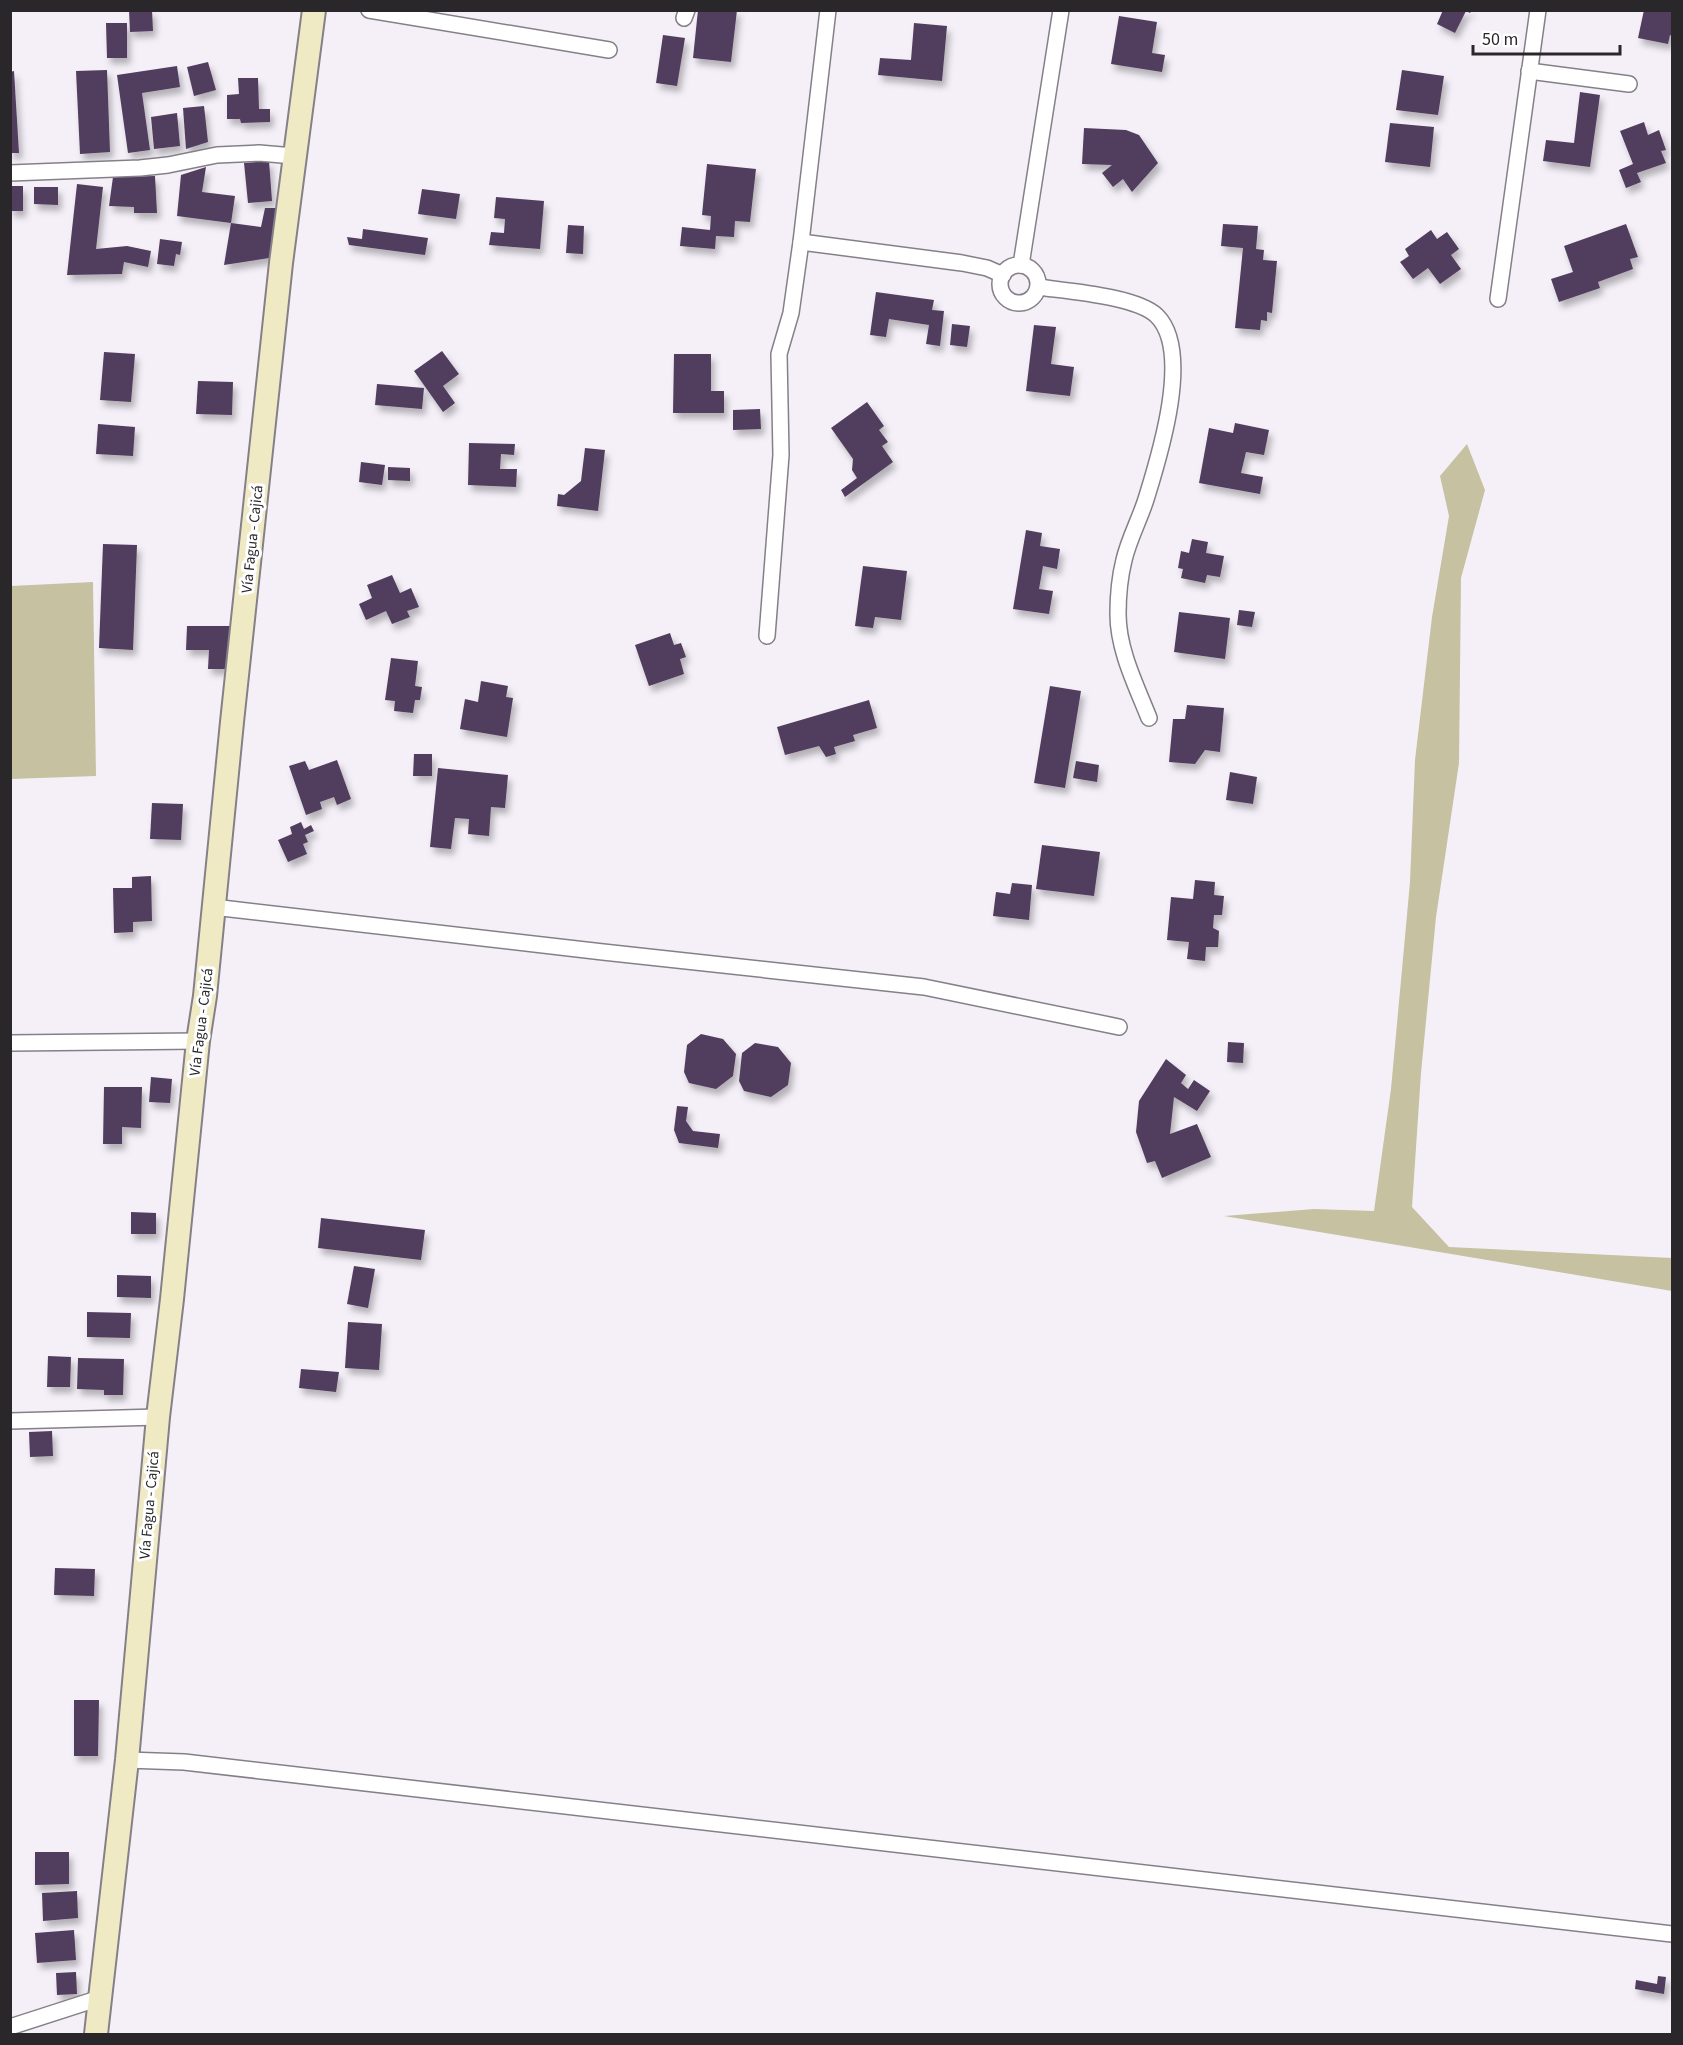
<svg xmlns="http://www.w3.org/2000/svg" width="1683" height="2045" font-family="'Source Sans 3',sans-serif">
<defs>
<filter id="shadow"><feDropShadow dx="3.5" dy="6" stdDeviation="3" flood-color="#0004"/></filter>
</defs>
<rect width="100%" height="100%" fill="#f5f0f8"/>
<g fill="#c5c1a1">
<path d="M 1467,444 L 1485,490 L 1461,578 L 1459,763 L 1436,917 L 1421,1073 L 1412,1207 L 1449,1247 L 1672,1258 L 1672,1291 L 1224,1216 L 1314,1209 L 1374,1211 L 1391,1089 L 1410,882 L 1415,760 L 1432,617 L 1449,516 L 1440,476 Z"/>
<path d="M 93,582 L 96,776 L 11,779 L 11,586 Z"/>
</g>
<g fill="#513d5d" filter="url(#shadow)">
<path d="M 129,10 L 152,10 L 153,31 L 130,32 Z"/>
<path d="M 698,10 L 737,10 L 731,62 L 693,58 Z"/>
<path d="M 1443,10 L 1472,10 L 1470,13 L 1466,11 L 1455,33 L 1437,24 Z"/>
<path d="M 1644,10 L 1672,10 L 1672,36 L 1670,35 L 1668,44 L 1638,38 Z"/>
<path d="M 1119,16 L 1157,22 L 1152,53 L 1165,55 L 1162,72 L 1111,64 Z"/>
<path d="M 106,23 L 127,23 L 127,58 L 107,58 Z"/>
<path d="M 914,23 L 947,26 L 942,81 L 878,75 L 880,58 L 911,60 Z"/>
<path d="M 663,35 L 685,38 L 677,86 L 656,83 Z"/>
<path d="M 208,62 L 216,90 L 194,96 L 187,67 Z"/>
<path d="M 177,66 L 180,87 L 142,93 L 150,150 L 128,153 L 117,75 Z"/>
<path d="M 107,70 L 110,152 L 80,154 L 76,71 Z"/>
<path d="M 1402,70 L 1444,76 L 1438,115 L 1396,110 Z"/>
<path d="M 14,71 L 19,153 L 10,153 L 10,72 Z"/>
<path d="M 238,78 L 258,78 L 259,109 L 270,109 L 270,122 L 241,123 L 240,119 L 227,119 L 227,95 L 239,94 Z"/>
<path d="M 1580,92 L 1600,95 L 1590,167 L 1543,161 L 1546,140 L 1574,143 Z"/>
<path d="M 204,106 L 208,142 L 186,149 L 183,108 Z"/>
<path d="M 177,113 L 180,146 L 154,149 L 151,117 Z"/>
<path d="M 1644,122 L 1648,135 L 1659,130 L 1666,150 L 1661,151 L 1666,163 L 1637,173 L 1641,182 L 1626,188 L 1619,170 L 1633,164 L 1620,131 Z"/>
<path d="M 1390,123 L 1434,127 L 1430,167 L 1385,162 Z"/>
<path d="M 1084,128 L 1126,130 L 1139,135 L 1158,163 L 1132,192 L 1123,179 L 1113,187 L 1102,173 L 1112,165 L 1082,164 Z"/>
<path d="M 269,161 L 272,201 L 248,203 L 244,163 Z"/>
<path d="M 707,164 L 756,169 L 750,222 L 735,221 L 734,237 L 716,236 L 715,249 L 680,246 L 682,227 L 710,230 L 711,216 L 702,215 Z"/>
<path d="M 206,167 L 202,192 L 235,196 L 231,223 L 177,216 L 181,175 Z"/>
<path d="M 155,176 L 157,213 L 134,213 L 134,207 L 109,206 L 113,177 Z"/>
<path d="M 77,184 L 103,187 L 96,249 L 127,246 L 151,251 L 148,267 L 124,262 L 122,274 L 67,275 Z"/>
<rect x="10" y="186" width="13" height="25"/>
<path d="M 34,187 L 58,187 L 58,205 L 34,204 Z"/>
<path d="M 422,189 L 460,194 L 456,219 L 418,214 Z"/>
<path d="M 496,197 L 544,201 L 540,249 L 489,245 L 491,232 L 504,233 L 505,219 L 494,218 Z"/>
<path d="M 265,208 L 278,208 L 269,258 L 224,265 L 231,223 L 261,227 Z"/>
<path d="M 1223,224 L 1258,226 L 1256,249 L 1264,250 L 1263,260 L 1277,261 L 1272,313 L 1267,312 L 1267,321 L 1261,320 L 1260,330 L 1235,328 L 1243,248 L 1221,246 Z"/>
<path d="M 1626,224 L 1638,257 L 1630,259 L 1633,269 L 1598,282 L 1600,288 L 1559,302 L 1551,279 L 1573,272 L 1564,246 Z"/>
<path d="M 568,225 L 584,226 L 583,254 L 566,253 Z"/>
<path d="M 363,229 L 428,238 L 425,255 L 349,245 L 347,237 L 362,239 Z"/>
<path d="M 1431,230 L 1437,239 L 1447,232 L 1459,249 L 1451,255 L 1461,269 L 1440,284 L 1428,268 L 1413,279 L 1400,262 L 1409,256 L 1405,249 Z"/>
<path d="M 160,239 L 182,242 L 180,255 L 176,254 L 174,266 L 157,264 Z"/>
<path d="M 876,292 L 934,300 L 932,310 L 944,311 L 940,346 L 926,344 L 929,325 L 889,319 L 886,337 L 870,335 Z"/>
<path d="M 952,324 L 970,326 L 967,347 L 950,345 Z"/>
<path d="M 1034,325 L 1056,327 L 1051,364 L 1074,367 L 1070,396 L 1026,391 Z"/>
<path d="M 442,351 L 459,374 L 443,386 L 455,403 L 443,412 L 414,371 Z"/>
<path d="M 104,352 L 135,354 L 131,402 L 100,400 Z"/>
<path d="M 674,354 L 711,354 L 711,391 L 724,391 L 724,413 L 673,413 Z"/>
<path d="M 198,381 L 233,382 L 232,415 L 196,414 Z"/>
<path d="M 377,384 L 424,388 L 422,409 L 375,405 Z"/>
<path d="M 867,402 L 884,426 L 879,430 L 888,442 L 882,446 L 893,462 L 845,497 L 841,490 L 857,478 L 852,470 L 853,459 L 831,428 Z"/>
<path d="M 760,409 L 761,429 L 733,430 L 733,410 Z"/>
<path d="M 1235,423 L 1269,430 L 1264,455 L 1246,452 L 1241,473 L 1263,477 L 1260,494 L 1199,483 L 1209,428 L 1233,433 Z"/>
<path d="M 98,424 L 135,427 L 133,456 L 96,454 Z"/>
<path d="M 469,443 L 515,444 L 514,455 L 501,454 L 500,469 L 517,469 L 516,487 L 468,485 Z"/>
<path d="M 585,448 L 605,450 L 598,511 L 557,506 L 558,494 L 564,495 L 581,481 Z"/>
<path d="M 361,462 L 385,465 L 382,485 L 359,482 Z"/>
<path d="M 388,467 L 410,468 L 410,481 L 388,480 Z"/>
<path d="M 1026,530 L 1042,533 L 1040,546 L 1060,549 L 1057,569 L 1043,566 L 1039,589 L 1053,591 L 1049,614 L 1013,609 Z"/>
<path d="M 1192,539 L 1208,542 L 1206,553 L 1224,556 L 1220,577 L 1207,575 L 1205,583 L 1181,578 L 1183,569 L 1178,568 L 1181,551 L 1189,553 Z"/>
<path d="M 103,544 L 137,545 L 133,650 L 99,648 Z"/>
<path d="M 863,566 L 907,571 L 901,620 L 875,617 L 873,628 L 855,626 Z"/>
<path d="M 392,575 L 400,593 L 411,588 L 419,607 L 407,611 L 410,617 L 392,624 L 386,611 L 366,620 L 359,604 L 372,598 L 367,585 Z"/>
<path d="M 1239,610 L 1255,612 L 1252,627 L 1237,625 Z"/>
<path d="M 1179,612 L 1230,618 L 1225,659 L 1174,652 Z"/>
<path d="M 187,626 L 231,626 L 230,669 L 208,669 L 209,650 L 186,650 Z"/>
<path d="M 670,633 L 674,645 L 681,643 L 686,657 L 680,659 L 684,674 L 649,686 L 635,645 Z"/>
<path d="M 391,658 L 418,661 L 415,686 L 422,687 L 420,700 L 415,700 L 413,713 L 394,711 L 395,701 L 385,700 Z"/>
<path d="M 481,681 L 508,686 L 506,697 L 513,698 L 507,737 L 460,729 L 465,699 L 478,702 Z"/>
<path d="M 1050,686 L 1081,691 L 1065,788 L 1034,783 Z"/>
<path d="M 869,700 L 877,728 L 853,735 L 855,741 L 834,747 L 836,754 L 826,757 L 819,746 L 785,755 L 777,727 Z"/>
<path d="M 1187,705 L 1224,708 L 1220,752 L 1205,750 L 1195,764 L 1169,762 L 1173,719 L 1185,719 Z"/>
<path d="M 414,754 L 432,754 L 432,776 L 413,776 Z"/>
<path d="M 337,760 L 351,799 L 337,805 L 334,797 L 320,802 L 322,809 L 306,815 L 289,766 L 305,761 L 309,770 Z"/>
<path d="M 1076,761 L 1099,765 L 1097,782 L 1073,778 Z"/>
<path d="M 438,768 L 508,775 L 505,808 L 491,807 L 489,836 L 468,834 L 469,819 L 455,818 L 451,849 L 430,847 Z"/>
<path d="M 1230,772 L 1257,777 L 1253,804 L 1226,800 Z"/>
<path d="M 152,803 L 183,804 L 181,840 L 150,839 Z"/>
<path d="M 301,822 L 304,829 L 311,825 L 314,831 L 305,835 L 308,842 L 303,844 L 307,854 L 288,862 L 278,840 L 292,834 L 290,827 Z"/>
<path d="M 1042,845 L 1100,852 L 1094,896 L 1036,889 Z"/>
<path d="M 151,876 L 152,921 L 133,922 L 133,932 L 114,933 L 113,888 L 132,888 L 132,877 Z"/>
<path d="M 1195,880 L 1215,882 L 1214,895 L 1224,896 L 1222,915 L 1214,915 L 1213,928 L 1219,931 L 1218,947 L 1206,947 L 1205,961 L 1187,959 L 1189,942 L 1167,940 L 1171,897 L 1193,899 Z"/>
<path d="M 1012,883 L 1032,885 L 1029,920 L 993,916 L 996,892 L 1010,894 Z"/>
<path d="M 701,1034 L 723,1039 L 736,1054 L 733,1076 L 716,1089 L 689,1083 L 684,1072 L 687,1045 Z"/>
<path d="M 1228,1042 L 1244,1043 L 1243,1063 L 1227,1062 Z"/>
<path d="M 755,1043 L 778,1047 L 791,1063 L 788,1085 L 771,1097 L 744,1091 L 739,1081 L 742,1053 Z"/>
<path d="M 1166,1059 L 1186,1075 L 1181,1083 L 1188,1089 L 1194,1080 L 1210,1091 L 1197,1111 L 1174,1097 L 1170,1134 L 1197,1124 L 1211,1157 L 1162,1178 L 1155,1161 L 1147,1163 L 1136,1132 L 1139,1101 Z"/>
<path d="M 151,1077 L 172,1079 L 170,1103 L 149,1102 Z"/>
<path d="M 104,1087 L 142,1087 L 141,1128 L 122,1127 L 122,1144 L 103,1144 Z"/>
<path d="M 677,1106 L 688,1107 L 686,1121 L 693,1131 L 720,1134 L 718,1148 L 679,1143 L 674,1130 Z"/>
<path d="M 131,1212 L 156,1213 L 156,1234 L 131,1234 Z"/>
<path d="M 321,1218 L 425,1230 L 421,1260 L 318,1248 Z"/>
<path d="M 354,1266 L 375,1269 L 368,1308 L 347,1304 Z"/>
<path d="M 117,1275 L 151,1276 L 151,1298 L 117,1297 Z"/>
<path d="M 87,1312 L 131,1313 L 130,1338 L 87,1337 Z"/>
<path d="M 348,1322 L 382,1324 L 379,1370 L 345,1368 Z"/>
<path d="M 48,1356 L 71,1357 L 70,1387 L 47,1387 Z"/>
<path d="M 78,1358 L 124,1359 L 123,1395 L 104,1395 L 104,1390 L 77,1389 Z"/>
<path d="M 301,1369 L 339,1372 L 336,1392 L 299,1388 Z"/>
<path d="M 52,1431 L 53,1456 L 30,1457 L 29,1432 Z"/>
<path d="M 55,1568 L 95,1569 L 94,1596 L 54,1595 Z"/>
<path d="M 74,1700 L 99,1700 L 98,1756 L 74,1756 Z"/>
<path d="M 35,1852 L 69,1852 L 69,1884 L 35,1885 Z"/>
<path d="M 77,1891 L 78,1918 L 43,1921 L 42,1893 Z"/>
<path d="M 74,1930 L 76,1960 L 37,1963 L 35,1933 Z"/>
<path d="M 76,1972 L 77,1994 L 57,1995 L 56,1973 Z"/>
<path d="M 1658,1976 L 1666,1977 L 1664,1994 L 1635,1989 L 1636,1980 L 1657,1984 Z"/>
</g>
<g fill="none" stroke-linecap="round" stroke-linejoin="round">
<g stroke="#858088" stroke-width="18">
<g id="street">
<path d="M 369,10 L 609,50"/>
<path d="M 828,10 L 801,242 L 962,263 L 987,268 L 1003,275"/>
<path d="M 684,18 L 687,10"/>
<path d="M 1529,71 L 1629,84"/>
<path d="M 10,173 L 140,168 L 168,165 L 217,155 L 259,153 L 294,156"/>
<circle cx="1019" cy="284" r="19"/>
<path d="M 1021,265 L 1061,10"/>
<path d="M 1038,287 C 1066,291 1137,296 1157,316 C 1192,351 1160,454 1147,496 C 1141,517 1129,538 1124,560 C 1120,576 1118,597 1118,614 C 1118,650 1136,685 1149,718"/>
<path d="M 1498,299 L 1538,10"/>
<path d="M 767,636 L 781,455 L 779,354 L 791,313 L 801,242"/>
<path d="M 213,907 L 603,952 L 924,987 L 1119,1027"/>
<path d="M 10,1043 L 198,1041"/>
<path d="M 10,1421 L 158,1417"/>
<path d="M 127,1760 L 184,1762 L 1672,1934"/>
<path d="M 10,2027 L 100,1998"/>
</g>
</g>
<g stroke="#858088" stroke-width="26">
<path id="secondary" d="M 96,2034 L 127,1760 L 158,1417 L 172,1299 L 198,1041 L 205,996 L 232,722 L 281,263 L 314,10"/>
</g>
<use href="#street" stroke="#fff" stroke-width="15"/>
<use href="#secondary" stroke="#efeac4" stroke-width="22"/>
</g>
<g text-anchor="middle" stroke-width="6" stroke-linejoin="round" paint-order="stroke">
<g font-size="15" fill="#29272a" stroke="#fff">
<text transform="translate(252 539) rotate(-84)" y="5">Vía Fagua - Cajicá</text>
<text transform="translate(201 1022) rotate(-83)" y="5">Vía Fagua - Cajicá</text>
<text transform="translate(149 1505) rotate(-85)" y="5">Vía Fagua - Cajicá</text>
</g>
</g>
<rect width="1683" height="2045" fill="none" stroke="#29272a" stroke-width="24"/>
<path d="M1473 45v9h147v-9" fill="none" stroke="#29272a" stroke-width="3"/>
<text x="1482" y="45" font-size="18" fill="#29272a" stroke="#ffffff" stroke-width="4.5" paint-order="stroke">50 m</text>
</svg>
